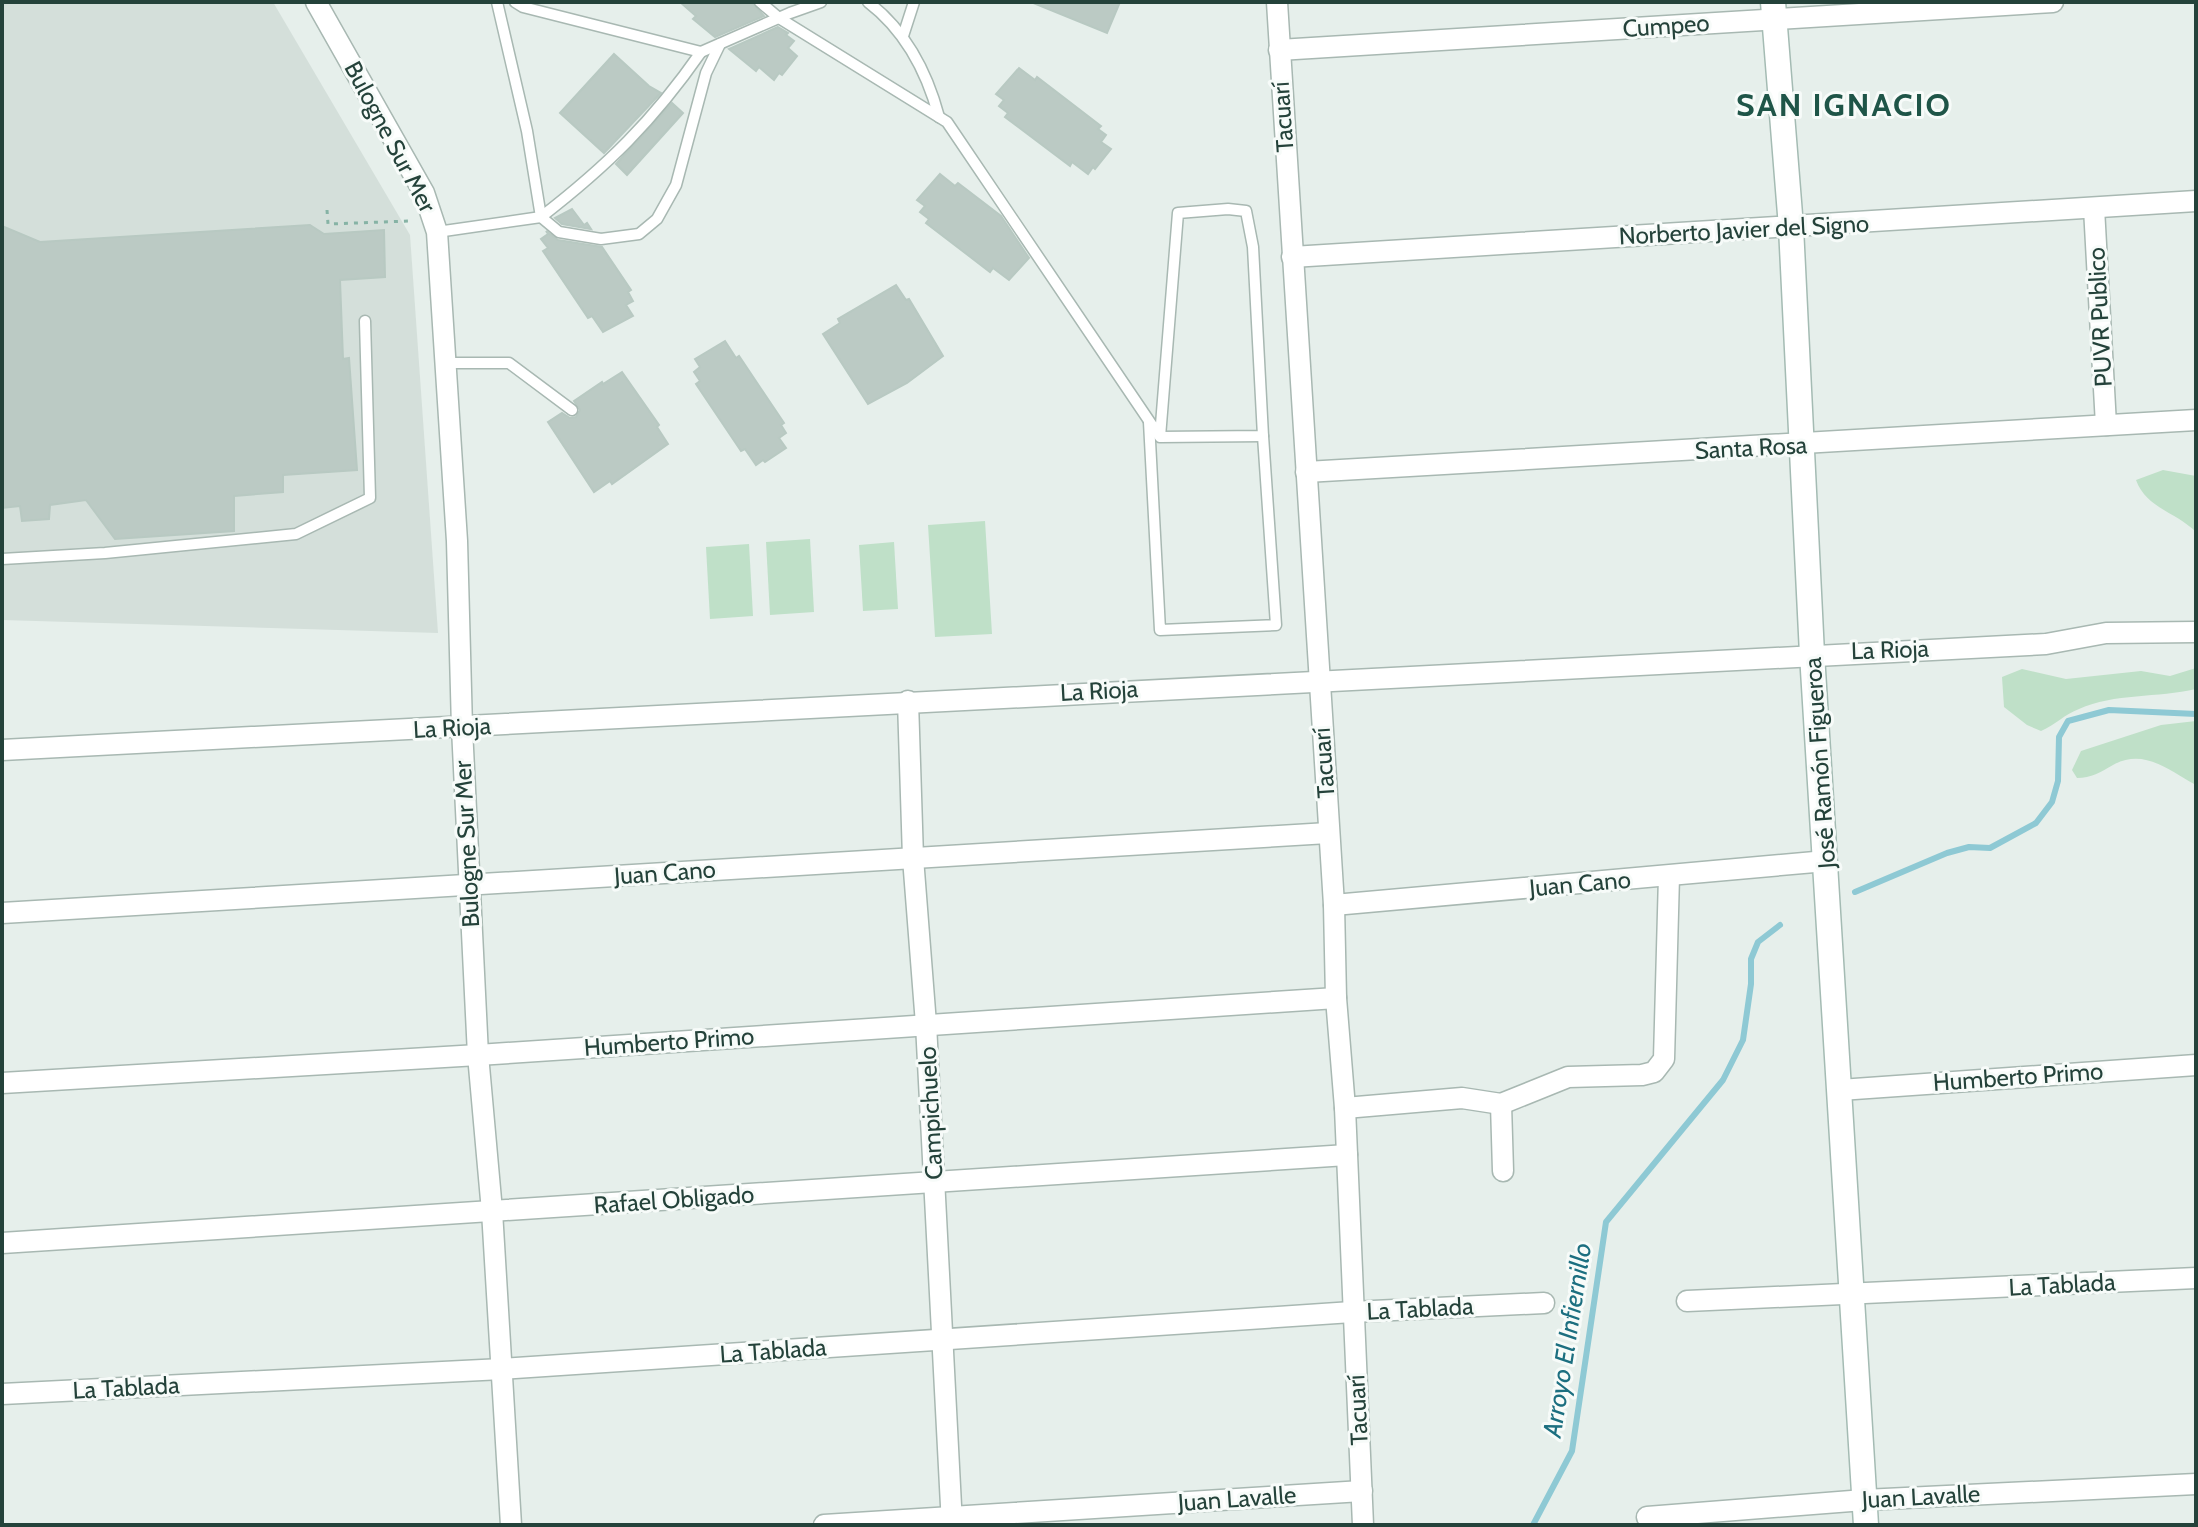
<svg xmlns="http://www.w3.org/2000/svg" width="2198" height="1527" font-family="Cabin,sans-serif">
<rect width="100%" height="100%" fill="#e6efeb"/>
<path fill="#d4dfda" d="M 2,2 L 273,2 L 410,235 L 438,633 L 2,620 Z"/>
<g fill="#bfe0c8">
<path d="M 2163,470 L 2196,476 L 2196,532 C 2176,512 2146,508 2136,480 Z"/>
<path d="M 985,521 L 992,634 L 935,637 L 928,525 Z"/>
<path d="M 810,539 L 814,612 L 770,615 L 766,542 Z"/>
<path d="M 894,542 L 898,609 L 863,611 L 859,545 Z"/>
<path d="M 749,544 L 753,616 L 710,619 L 706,547 Z"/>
<path d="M 2196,668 L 2196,689 C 2158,698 2114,693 2079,709 C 2065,714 2055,725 2041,731 L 2027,725 L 2004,707 L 2002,677 L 2022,669 L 2066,679 L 2141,671 L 2170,676 Z"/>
<path d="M 2196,721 L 2196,785 C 2168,770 2144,748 2113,765 C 2101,772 2091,778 2077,778 L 2072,770 L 2081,751 L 2161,725 Z"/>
</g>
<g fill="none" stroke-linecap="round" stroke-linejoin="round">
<g stroke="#8ec9d4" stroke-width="6">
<path d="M 1855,892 L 1947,853 L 1969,847 L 1990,848 L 2036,823 L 2052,802 L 2058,781 L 2059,737 L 2068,721 L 2109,710 L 2196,714"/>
<path d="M 1533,1525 L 1572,1451 L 1606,1222 L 1723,1080 L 1743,1040 L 1751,984 L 1751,959 L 1758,942 L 1780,925"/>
</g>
</g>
<g fill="#bbcac4" stroke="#b8c9c2" stroke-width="2">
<path d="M 680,2 L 752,2 L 764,16 L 715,37 L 693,19 L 696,16 Z"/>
<path d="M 1031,2 L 1120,2 L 1107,33 Z"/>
<path d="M 778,27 L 788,33 L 786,35 L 794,41 L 788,48 L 797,56 L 782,75 L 779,73 L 774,80 L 759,67 L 756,71 L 729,49 Z"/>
<path d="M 614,54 L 649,86 L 661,93 L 604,153 L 560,113 Z"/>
<path d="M 1019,68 L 1035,80 L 1037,77 L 1101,126 L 1098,129 L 1106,135 L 1101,142 L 1111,149 L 1095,169 L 1093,167 L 1088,174 L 1072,162 L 1070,166 L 1005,117 L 1008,113 L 999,106 L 1004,100 L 996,94 Z"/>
<path d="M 672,103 L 683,113 L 627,175 L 616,164 Z"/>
<path d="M 940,174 L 955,186 L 958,183 L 1001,216 L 1029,258 L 1009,280 L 993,268 L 990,272 L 926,223 L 929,219 L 920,212 L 925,206 L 917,200 Z"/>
<path d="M 572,209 L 584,225 L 587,223 L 591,229 L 562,224 L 555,218 Z"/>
<path d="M 310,225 L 324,234 L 384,230 L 385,277 L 340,280 L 343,359 L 349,358 L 357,470 L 283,475 L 283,492 L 234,496 L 234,531 L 115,539 L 86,500 L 50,505 L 49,519 L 22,521 L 20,506 L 2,508 L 2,226 L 40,242 Z"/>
<path d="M 546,231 L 558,240 L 602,247 L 631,290 L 628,292 L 633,301 L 626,305 L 633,316 L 603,332 L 592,316 L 588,318 L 543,251 L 548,248 L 541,239 L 548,234 Z"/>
<path d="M 896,285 L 906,300 L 909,299 L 943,356 L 907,383 L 868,404 L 823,334 L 840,323 L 838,319 Z"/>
<path d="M 725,341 L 736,358 L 739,356 L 784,423 L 781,425 L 786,433 L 779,438 L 786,448 L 765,462 L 763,460 L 756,465 L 745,449 L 741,451 L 696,384 L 700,381 L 694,372 L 700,367 L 695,359 Z"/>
<path d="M 622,372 L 659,425 L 657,427 L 668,444 L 612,484 L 610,481 L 594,492 L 548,422 L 562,413 L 570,418 L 576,417 L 580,410 L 574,401 L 602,382 L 603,384 Z"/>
</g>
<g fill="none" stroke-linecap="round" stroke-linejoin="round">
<g stroke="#a8b8b2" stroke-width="13">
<g id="lane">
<path d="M 515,2 L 523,7 L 701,52 L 790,13 L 821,2"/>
<path d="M 760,2 L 779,18 L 947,122 L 1160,437 L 1178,213 L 1228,209 L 1246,211 L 1253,247 L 1263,436 L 1160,437"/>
<path d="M 868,2 C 906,31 927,72 939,117"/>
<path d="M 903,36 L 914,2"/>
<path d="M 701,52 C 653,121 607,166 541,217 L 559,232 L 601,239 L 639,234 L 657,219 L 676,185 L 706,73 L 720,44"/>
<path d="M 437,232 L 541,217 L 527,131 L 497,2"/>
<path d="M 445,363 L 509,363 L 572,410"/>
<path d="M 1149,422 L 1160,630 L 1276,625 L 1263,436"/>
<path d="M 2,559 L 105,553 L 296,534 L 370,498 L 365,321"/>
</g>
</g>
<g stroke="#a8b8b2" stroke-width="23">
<g id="street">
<path d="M 316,2 L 424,193 L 437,232 L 457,541 L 462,728 L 478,1055 L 492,1211 L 511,1525"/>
<path d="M 1277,2 L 1334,905 L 1336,998 L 1345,1108 L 1363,1525"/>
<path d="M 1279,50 L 2053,2"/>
<path d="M 2094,208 L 2106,425"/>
<path d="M 1292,257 L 2196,201"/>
<path d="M 1306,472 L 2196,420"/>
<path d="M 908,701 L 913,858 L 926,1024 L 952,1525"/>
<path d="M 2,750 C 683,718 1364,673 2046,644 L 2106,633 L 2196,632"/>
<path d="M 1334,905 L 1826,861"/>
<path d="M 2,913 L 1328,833"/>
<path d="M 2,1083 L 478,1055 L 1336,998"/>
<path d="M 1840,1090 L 2196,1065"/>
<path d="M 1501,1104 L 1503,1171"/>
<path d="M 1345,1108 L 1462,1098 L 1501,1104 L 1568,1077 L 1642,1075 L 1654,1072 L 1664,1059 L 1669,876"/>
<path d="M 2,1243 L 1347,1155"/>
<path d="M 1687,1301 L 2196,1278"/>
<path d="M 2,1394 L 502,1369 L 1352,1312 L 1544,1303"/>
<path d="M 1647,1517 L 1864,1500 L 2196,1484"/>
<path d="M 824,1525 L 1362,1491"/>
</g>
</g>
<g stroke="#a4bbb3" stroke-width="27">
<path id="secondary" d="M 1773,2 L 1791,227 L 1812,654 L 1866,1525"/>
</g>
<path stroke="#86b3a5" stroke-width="3" stroke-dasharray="4 6" stroke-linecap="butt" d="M 327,210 L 328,224 L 411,221"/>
<use href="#lane" stroke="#fff" stroke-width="10"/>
<use href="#street" stroke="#fff" stroke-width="20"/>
<use href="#secondary" stroke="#fff" stroke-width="24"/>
</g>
<g text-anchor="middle" stroke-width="6" stroke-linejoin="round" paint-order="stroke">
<g font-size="24" fill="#24423a" stroke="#f7fbf9">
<text transform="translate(1666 26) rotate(-4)" y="8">Cumpeo</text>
<text transform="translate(1283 117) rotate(-94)" y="8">Tacuarí</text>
<text transform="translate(390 137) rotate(62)" y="8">Bulogne Sur Mer</text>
<text transform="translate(1744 230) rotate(-3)" y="8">Norberto Javier del Signo</text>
<text transform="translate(2100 317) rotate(-93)" y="8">PUVR Publico</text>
<text transform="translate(1751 448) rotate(-3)" y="8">Santa Rosa</text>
<text transform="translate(1890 650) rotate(-2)" y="8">La Rioja</text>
<text transform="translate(1099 691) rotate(-3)" y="8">La Rioja</text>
<text transform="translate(452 728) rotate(-3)" y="8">La Rioja</text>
<text transform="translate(1324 763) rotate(-94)" y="8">Tacuarí</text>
<text transform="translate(1820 763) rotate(-94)" y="8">José Ramón Figueroa</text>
<text transform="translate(467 844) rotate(-93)" y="8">Bulogne Sur Mer</text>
<text transform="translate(665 873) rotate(-4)" y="8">Juan Cano</text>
<text transform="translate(1580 884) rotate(-5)" y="8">Juan Cano</text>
<text transform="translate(669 1042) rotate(-4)" y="8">Humberto Primo</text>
<text transform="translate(2018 1077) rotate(-4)" y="8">Humberto Primo</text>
<text transform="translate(931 1113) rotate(-93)" y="8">Campichuelo</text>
<text transform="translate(674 1200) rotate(-4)" y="8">Rafael Obligado</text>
<text transform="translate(2062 1285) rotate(-3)" y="8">La Tablada</text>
<text transform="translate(1420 1309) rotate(-3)" y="8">La Tablada</text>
<text transform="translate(773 1351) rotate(-4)" y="8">La Tablada</text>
<text transform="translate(126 1388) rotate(-3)" y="8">La Tablada</text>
<text transform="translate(1358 1410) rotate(-93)" y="8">Tacuarí</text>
<text transform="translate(1921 1497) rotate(-3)" y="8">Juan Lavalle</text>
<text transform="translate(1237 1499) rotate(-4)" y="8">Juan Lavalle</text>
</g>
<g font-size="26" font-style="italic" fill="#1c6f80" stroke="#f7fbf9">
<text transform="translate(1567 1340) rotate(-81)" y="9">Arroyo El Infiernillo</text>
</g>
<g font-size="32" font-weight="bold" letter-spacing="2" fill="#1f5548" stroke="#f7fbf9">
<text x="1844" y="116">SAN IGNACIO</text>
</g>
</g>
<rect width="2198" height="1527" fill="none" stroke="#24423a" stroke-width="8"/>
</svg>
